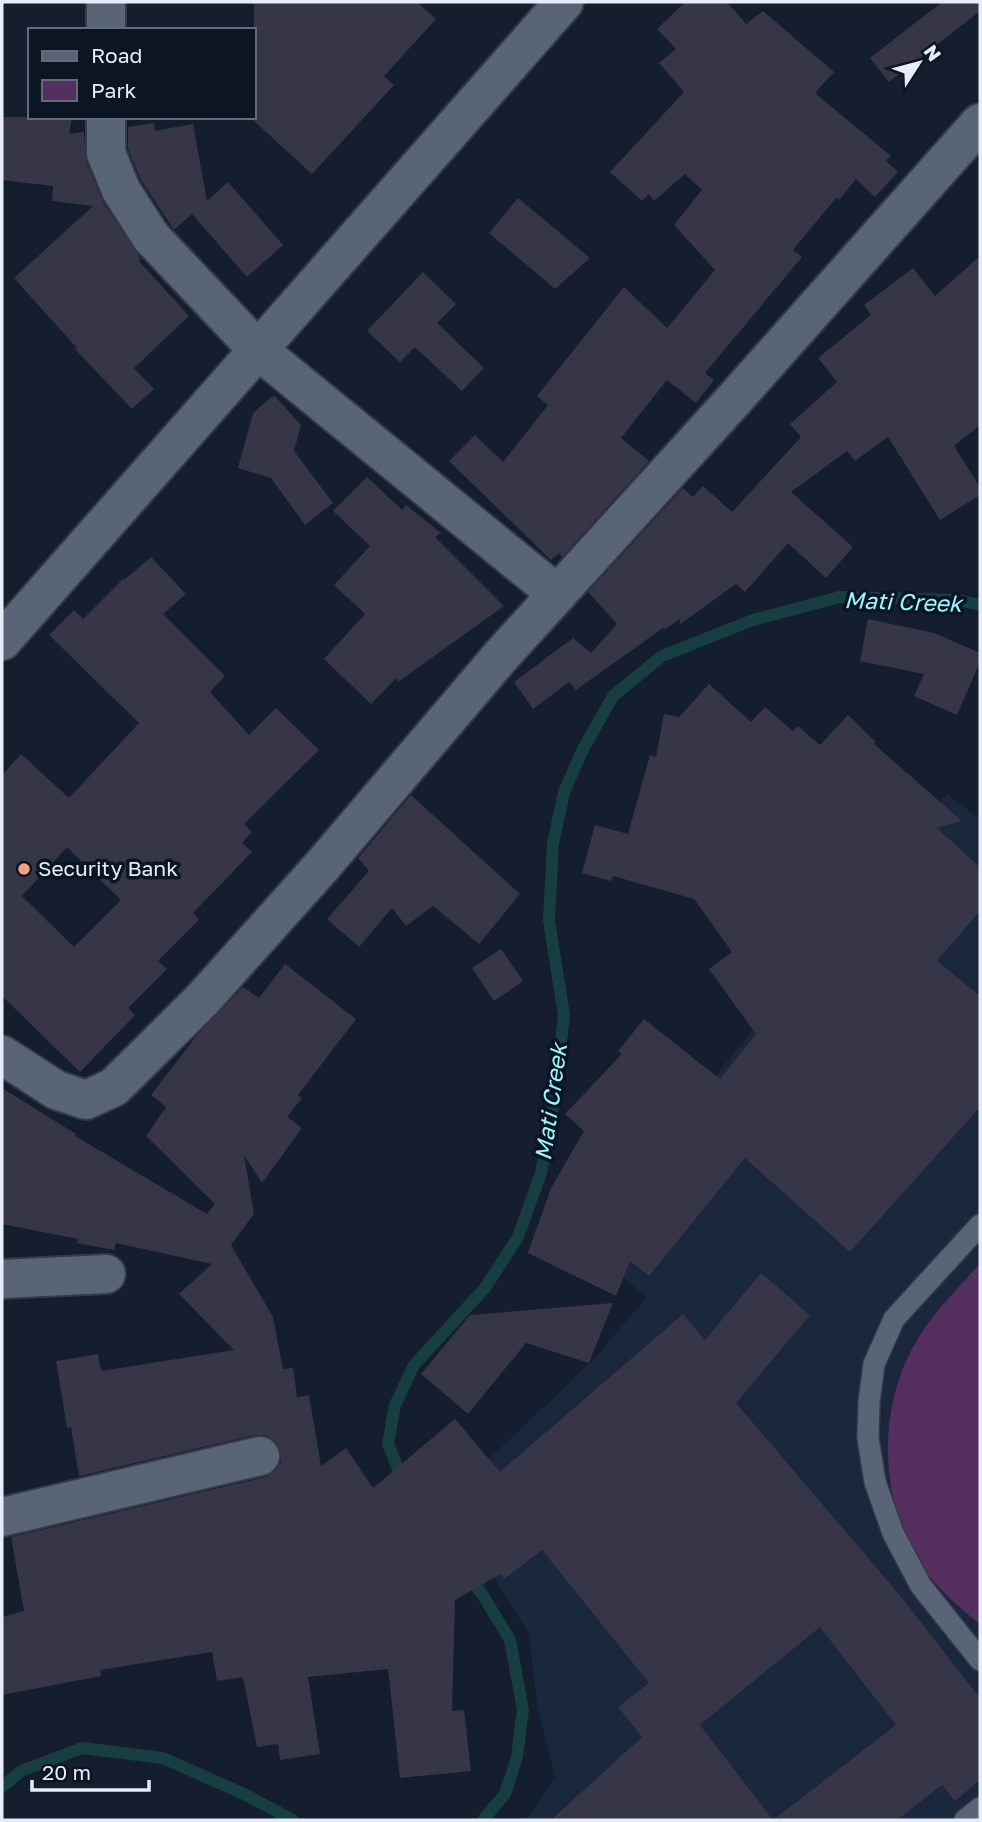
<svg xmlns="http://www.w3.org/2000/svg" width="982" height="1822" font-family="'Golos Text',sans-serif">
<rect width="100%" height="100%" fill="#151e2e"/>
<path fill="#1b273c" d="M 947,794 L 980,819 L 980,1820 L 526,1820 L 555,1777 L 537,1705 L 529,1634 L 446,1500 L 591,1362 L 647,1297 L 579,1242 Z"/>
<path fill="#552f5f" d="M 980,1264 L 980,1624 C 964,1612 950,1599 936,1584 C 881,1521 873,1420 913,1347 C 930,1316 956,1290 980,1264 Z"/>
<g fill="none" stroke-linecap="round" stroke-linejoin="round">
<g stroke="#173f43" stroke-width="12">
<path d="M 403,1481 L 388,1444 L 395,1405 L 414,1365 L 485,1288 L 518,1237 L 541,1173 L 555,1094 L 564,1015 L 549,921 L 553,844 L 564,792 L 582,751 L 613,696 L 662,656 L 753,620 L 840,597 L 958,600 L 980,605"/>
<path d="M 468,1576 L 482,1594 L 510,1640 L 523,1710 L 517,1757 L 505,1794 L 483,1820"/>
<path d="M 2,1787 L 21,1771 L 82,1748 L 163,1758 L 244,1794 L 293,1820"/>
</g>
</g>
<g fill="#373548" fill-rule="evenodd">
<path d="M 254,2 L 417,2 L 436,19 L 384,76 L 394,85 L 312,174 L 254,121 Z"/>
<path d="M 685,2 L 727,2 L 746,24 L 763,11 L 834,72 L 815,93 L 891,156 L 886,161 L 898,172 L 875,197 L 856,179 L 839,200 L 836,198 L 793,250 L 802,257 L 705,373 L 714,380 L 696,403 L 667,380 L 621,438 L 649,461 L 562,557 L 559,553 L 551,560 L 449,461 L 475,435 L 503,462 L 548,405 L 537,396 L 624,287 L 667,328 L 715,270 L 674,225 L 702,190 L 685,174 L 654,201 L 649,194 L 642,201 L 610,172 L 684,92 L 659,63 L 676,49 L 657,29 Z"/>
<path d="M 942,2 L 980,2 L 980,11 L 889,82 L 870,58 Z"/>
<path d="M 2,117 L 72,117 L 69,134 L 84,132 L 86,161 L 103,202 L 141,259 L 139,261 L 189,316 L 134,368 L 154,389 L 132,409 L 75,349 L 77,348 L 14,278 L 93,206 L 52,201 L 53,186 L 2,180 Z"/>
<path d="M 154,123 L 155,131 L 193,124 L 207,201 L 228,182 L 283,245 L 247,277 L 192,214 L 174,230 L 141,180 L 128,149 L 128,127 Z"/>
<path d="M 518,198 L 590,258 L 555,289 L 489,233 Z"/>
<path d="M 980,256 L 980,425 L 954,446 L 980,487 L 980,495 L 940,520 L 888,437 L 855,461 L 847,451 L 791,492 L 853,547 L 826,578 L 788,543 L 745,592 L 736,584 L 679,625 L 681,618 L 664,630 L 663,628 L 576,690 L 569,682 L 533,709 L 514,682 L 573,638 L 591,653 L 617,624 L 588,592 L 683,488 L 693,497 L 703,486 L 732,512 L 801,437 L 790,424 L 837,382 L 818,358 L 871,315 L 864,305 L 913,268 L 935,296 Z"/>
<path d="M 423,272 L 456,304 L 437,323 L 484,368 L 462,391 L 415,347 L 400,362 L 367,331 Z"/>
<path d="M 274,395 L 301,425 L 294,451 L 333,503 L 305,525 L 271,478 L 238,468 L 253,413 Z"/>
<path d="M 367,477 L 402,510 L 406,505 L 441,533 L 435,537 L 504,606 L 398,682 L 396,678 L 371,704 L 324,659 L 365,614 L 334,585 L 370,546 L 333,511 Z"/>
<path d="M 151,557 L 186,594 L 163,614 L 225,676 L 210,692 L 249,735 L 276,708 L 319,750 L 244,824 L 252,832 L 242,843 L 252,852 L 193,913 L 199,920 L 158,961 L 167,969 L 128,1008 L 135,1015 L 80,1072 L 2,996 L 2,775 L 21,754 L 69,798 L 139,723 L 49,635 L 74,610 L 83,619 L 123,579 L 124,580 ZM 67,847 L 121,900 L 74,947 L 22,896 Z"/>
<path d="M 868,619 L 934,633 L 980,653 L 980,662 L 957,715 L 914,696 L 924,674 L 860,661 Z"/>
<path d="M 709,684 L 751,722 L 765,707 L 793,731 L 798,726 L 820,745 L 848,715 L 876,742 L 874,744 L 962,821 L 937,828 L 980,867 L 980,911 L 937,961 L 980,996 L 980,1107 L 850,1252 L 745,1158 L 649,1276 L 630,1261 L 616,1296 L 528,1253 L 551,1188 L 584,1131 L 565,1114 L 622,1054 L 618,1051 L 644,1019 L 720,1079 L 756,1034 L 709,969 L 732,952 L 694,899 L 613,876 L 611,881 L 582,873 L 595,825 L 628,834 L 650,755 L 656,757 L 664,714 L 679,717 Z"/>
<path d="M 411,795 L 520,894 L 479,944 L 433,906 L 406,926 L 392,908 L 359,947 L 327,919 L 369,871 L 358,858 Z"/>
<path d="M 501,949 L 523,981 L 494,1001 L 472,968 Z"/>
<path d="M 285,964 L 356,1019 L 298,1095 L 302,1098 L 287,1117 L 302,1128 L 262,1183 L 244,1155 L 254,1214 L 231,1245 L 273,1317 L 283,1369 L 293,1368 L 297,1397 L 309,1395 L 321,1466 L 346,1448 L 373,1488 L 455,1419 L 500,1472 L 683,1314 L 705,1340 L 761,1273 L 810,1315 L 736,1403 L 898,1593 L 980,1698 L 980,1780 L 955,1801 L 942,1785 L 897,1820 L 773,1820 L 896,1725 L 820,1627 L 700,1725 L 773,1820 L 551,1820 L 642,1737 L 618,1707 L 649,1683 L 542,1550 L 504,1579 L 501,1574 L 455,1600 L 452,1711 L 464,1710 L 471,1771 L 400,1778 L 388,1669 L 308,1677 L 320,1754 L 280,1760 L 278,1744 L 257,1747 L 243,1677 L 217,1681 L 212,1652 L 100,1670 L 101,1676 L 2,1695 L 2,1617 L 24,1611 L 11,1537 L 265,1477 L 275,1471 L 281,1462 L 281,1452 L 275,1441 L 266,1435 L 255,1435 L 79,1476 L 71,1427 L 67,1428 L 56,1361 L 98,1354 L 101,1371 L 234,1350 L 179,1294 L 212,1264 L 116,1243 L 114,1250 L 77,1243 L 78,1239 L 2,1224 L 2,1088 L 76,1134 L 75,1136 L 207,1214 L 215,1204 L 146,1136 L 166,1107 L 151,1095 L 197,1035 L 243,987 L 259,998 Z"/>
<path d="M 613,1303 L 589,1363 L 526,1343 L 468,1414 L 421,1374 L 470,1315 Z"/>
</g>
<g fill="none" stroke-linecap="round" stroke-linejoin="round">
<g stroke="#353a47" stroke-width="24">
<g id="service">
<path d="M 980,1225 L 894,1319 L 874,1364 L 869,1402 L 868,1438 L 875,1482 L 893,1533 L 921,1586 L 980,1660"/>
<path d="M 965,1820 L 980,1808"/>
</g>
</g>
<g stroke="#353a47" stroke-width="42">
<g id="minor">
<path d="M 106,30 L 106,2"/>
<path d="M 106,117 L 106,153 L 121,190 L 151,237 L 258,350 L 557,594"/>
<path d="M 2,641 L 564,2"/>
<path d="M 2,1055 L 56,1090 L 86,1100 L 114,1087 L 202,1000 L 323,865 L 500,657 L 731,403 L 980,123"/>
<path d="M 2,1279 L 106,1274"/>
<path d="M 2,1517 L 260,1456"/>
</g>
</g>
<use href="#service" stroke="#596477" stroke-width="21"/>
<use href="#minor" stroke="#596477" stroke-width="38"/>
</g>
<circle fill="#f2a17e" stroke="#0c1524" stroke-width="2.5" cx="24" cy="869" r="7"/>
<g text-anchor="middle" stroke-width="7" stroke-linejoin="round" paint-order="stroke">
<g font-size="21" fill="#e6ecf8" stroke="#0c1524" text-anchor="start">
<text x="38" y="876">Security Bank</text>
</g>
<g font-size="23" font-style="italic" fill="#9ef5fe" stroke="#0c1524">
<text transform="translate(903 602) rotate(2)" y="8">Mati Creek</text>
<text transform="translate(551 1102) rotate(-82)" y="8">Mati Creek</text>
</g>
</g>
<rect width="982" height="1822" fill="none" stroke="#e6ecf8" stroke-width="7"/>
<rect x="28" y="28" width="228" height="91" fill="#0c1524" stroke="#636b79" stroke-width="2"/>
<rect x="42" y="51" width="35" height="10" fill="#596477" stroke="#636b79" stroke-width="2"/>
<text x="91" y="63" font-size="21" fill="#e6ecf8">Road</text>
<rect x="42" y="80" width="35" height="21" fill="#552f5f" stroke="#636b79" stroke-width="2"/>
<text x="91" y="98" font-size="21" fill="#e6ecf8">Park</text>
<g transform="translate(919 63) rotate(54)" stroke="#0c1524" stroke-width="5" paint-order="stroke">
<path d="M0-5L12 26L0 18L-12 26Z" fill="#e6ecf8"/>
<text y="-10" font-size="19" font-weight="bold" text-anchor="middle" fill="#e6ecf8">N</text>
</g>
<path d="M32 1780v10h117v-10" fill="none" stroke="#e6ecf8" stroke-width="3.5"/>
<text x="42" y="1780" font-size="21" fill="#e6ecf8" stroke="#0c1524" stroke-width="5" paint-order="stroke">20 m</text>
</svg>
